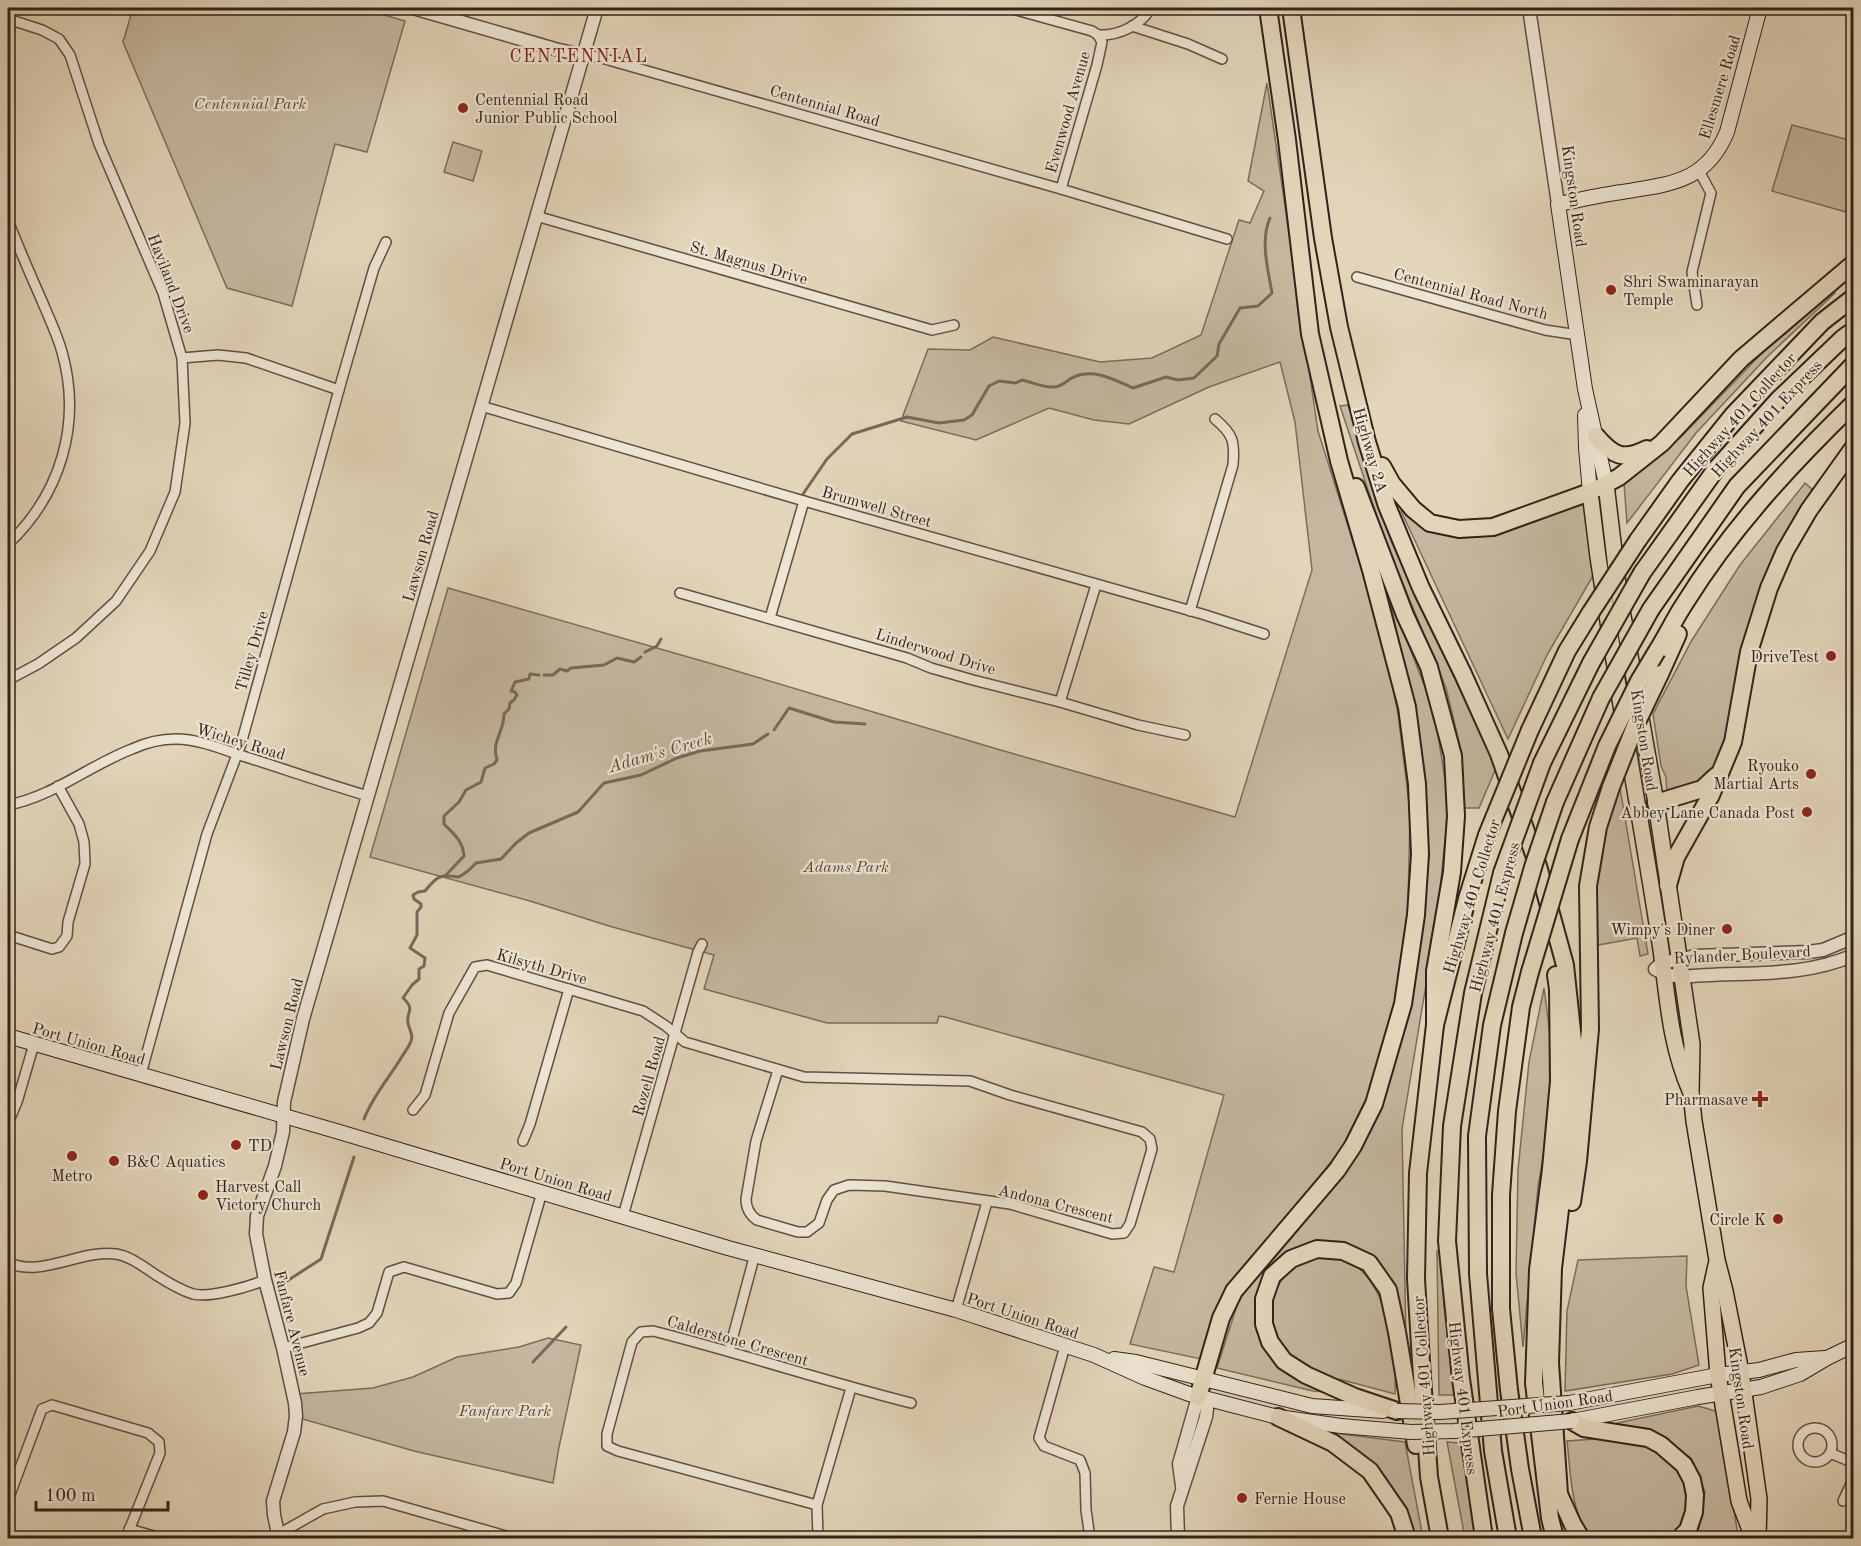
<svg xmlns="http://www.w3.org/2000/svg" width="1861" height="1546" font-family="'Old Standard TT',serif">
<rect width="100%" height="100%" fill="#e3d5ba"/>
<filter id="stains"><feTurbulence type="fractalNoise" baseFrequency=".00333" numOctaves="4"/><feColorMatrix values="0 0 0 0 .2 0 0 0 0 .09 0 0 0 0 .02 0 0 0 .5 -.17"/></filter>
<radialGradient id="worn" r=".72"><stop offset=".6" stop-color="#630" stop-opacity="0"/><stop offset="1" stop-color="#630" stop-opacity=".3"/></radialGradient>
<g fill="#c5b79f" stroke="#7b6d5c" stroke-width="1.5">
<path d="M 133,8 L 360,8 L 405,21 L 367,152 L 335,144 L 292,306 L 227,288 L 123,42 Z"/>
<path d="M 1267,83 L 1318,431 L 1382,634 L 1398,714 L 1410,811 L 1408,904 L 1397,1005 L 1376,1079 L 1342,1148 L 1261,1249 L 1201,1359 L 1130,1344 L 1154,1267 L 1174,1272 L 1224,1095 L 945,1017 L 939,1016 L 937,1023 L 827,1023 L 704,989 L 714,955 L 609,926 L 530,901 L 370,857 L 448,588 L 723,667 L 997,749 L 1235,817 L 1312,570 L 1295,422 L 1280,362 L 1209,387 L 1129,424 L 1094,420 L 1049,408 L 976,440 L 901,421 L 928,349 L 970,350 L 993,337 L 1100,362 L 1152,358 L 1201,335 L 1239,220 L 1250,223 L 1264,191 L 1248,181 Z"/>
<path d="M 1792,125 L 1853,141 L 1853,214 L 1772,191 Z"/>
<path d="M 453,142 L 482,151 L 473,181 L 444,172 Z"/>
<path d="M 1832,289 L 1835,293 L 1767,357 L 1696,433 L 1627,523 L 1624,483 L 1682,436 L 1763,352 Z"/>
<path d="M 1348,405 L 1391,541 L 1496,768 L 1479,808 L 1464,808 L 1462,754 L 1446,688 L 1384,538 L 1340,406 Z"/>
<path d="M 1805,483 L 1814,491 L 1778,555 L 1727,739 L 1709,779 L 1667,793 L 1666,777 L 1661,766 L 1653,714 L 1692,640 L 1740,565 Z"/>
<path d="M 1584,501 L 1594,574 L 1547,655 L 1508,739 L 1401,511 L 1406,509 L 1449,534 L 1477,537 Z"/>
<path d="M 1388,591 L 1434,711 L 1446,785 L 1447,821 L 1437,919 L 1402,1129 L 1406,1340 L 1385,1278 L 1327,1243 L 1268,1273 L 1258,1329 L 1330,1392 L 1313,1391 L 1217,1368 L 1238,1302 L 1253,1278 L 1379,1106 L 1409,1015 L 1424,904 L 1427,814 L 1414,711 Z"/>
<path d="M 1619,782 L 1648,954 L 1640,956 L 1637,938 L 1598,945 C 1596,921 1595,898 1597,874 C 1600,843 1611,812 1619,782 Z"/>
<path d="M 1544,988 L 1553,1057 L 1550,1116 L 1538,1187 L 1523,1347 L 1516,1273 L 1518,1170 L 1529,1062 Z"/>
<path d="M 1437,1251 L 1441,1251 L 1444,1306 L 1454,1395 L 1439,1395 Z"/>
<path d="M 1322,1255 C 1329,1256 1338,1256 1345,1258 C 1349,1259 1353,1263 1356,1266 C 1389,1291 1397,1355 1395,1394 L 1339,1379 L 1336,1382 C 1318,1373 1295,1364 1282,1347 C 1265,1325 1269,1291 1289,1271 C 1298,1263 1310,1259 1322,1255 Z"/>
<path d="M 1687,1256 L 1686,1286 L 1699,1365 L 1672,1374 L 1565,1391 L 1567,1311 L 1578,1260 Z"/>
<path d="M 548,1338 L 581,1345 L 559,1447 L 553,1483 L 414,1451 L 299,1418 L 296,1394 L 373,1388 L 413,1377 L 457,1357 L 519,1347 Z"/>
<path d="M 1698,1406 L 1719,1412 L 1738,1536 L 1736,1538 L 1719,1538 L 1698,1531 L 1705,1492 L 1691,1458 L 1675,1447 L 1617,1429 L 1617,1423 Z"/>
<path d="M 1334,1433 L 1405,1442 L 1423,1538 L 1412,1538 L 1373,1466 Z"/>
<path d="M 1609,1438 L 1655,1447 L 1683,1473 L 1690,1496 L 1686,1519 L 1674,1538 L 1591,1538 C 1570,1511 1571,1474 1567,1441 Z"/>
<path d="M 1447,1442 L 1460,1443 L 1477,1538 L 1465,1538 Z"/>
</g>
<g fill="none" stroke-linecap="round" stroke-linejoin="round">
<g stroke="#776959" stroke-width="3">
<path d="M 803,494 L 827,459 L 852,434 L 907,417 L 939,423 L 964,420 L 972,415 L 989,386 L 999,381 L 1016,383 L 1022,380 C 1032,382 1044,388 1054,387 C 1065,386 1066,380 1074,377 C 1094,368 1115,380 1133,388 L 1166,377 L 1178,380 L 1194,378 L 1217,356 L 1219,344 L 1240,308 L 1258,306 L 1272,293 C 1268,270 1260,240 1270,218"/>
<path d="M 645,652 L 657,646 L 661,639"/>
<path d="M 544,675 L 553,675 L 560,669 L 567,671 L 571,668 L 604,665 L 617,658 L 634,662 L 641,657"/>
<path d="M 774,730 L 789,708 L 834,722 L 865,724"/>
<path d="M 446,875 L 464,856 C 463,841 454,834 444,824 L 444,816 L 459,802 L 466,790 L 481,782 L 485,768 L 494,764 L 497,760 C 491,741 504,733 504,714 L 509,709 L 510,703 L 514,700 L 517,695 L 515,692 L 511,691 L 515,682 L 529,679 L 530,674 L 539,675"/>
<path d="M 364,1119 C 373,1096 389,1078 401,1058 C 404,1053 409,1047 411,1041 C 414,1034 409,1030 408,1023 C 406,1011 416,1010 403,998 L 412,985 L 419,979 L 419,969 L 424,966 L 425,958 L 410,948 L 417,935 L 417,912 L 421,907 L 421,904 L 414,899 L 413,895 L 418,892 L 425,891 C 437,876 440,874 459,877 L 468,871 L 476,863 L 501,859 L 516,843 L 529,833 L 578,812 L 604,783 L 641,775 L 677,758 L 700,751 L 753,744 L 768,734"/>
<path d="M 287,1281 L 321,1259 L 354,1157"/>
<path d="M 533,1362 L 566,1327"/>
</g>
<g stroke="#5e5041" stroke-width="12">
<g id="minor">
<path d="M 1009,8 L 1092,31 L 1098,35"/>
<path d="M 8,19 L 42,30 L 59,39 L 70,55 L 99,144 L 163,293 L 182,358 L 185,423 L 175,492 L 150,551 L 116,601 L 76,638 L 38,664 L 8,680"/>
<path d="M 1132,26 L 1188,44 L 1222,59"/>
<path d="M 1098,35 C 1119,36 1141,25 1151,8"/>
<path d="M 582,55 L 598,57 L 1061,189 L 1227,239"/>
<path d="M 1061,189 L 1097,65 L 1102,42 L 1098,35"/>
<path d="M 536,216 L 932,330 L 954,325"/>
<path d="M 8,221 C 19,248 30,274 42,301 C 49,318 57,334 62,352 C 82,423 61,494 8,544"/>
<path d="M 1357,277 L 1545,330 L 1578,335"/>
<path d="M 1697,305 L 1692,272 L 1711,193 L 1699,171"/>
<path d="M 182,358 L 218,355 L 246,358 L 339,390"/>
<path d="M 481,406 L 804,501 L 1202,614 L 1264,634"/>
<path d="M 680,593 L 907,658 L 931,668 L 973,680 L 1060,702 L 1138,725 L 1185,735"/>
<path d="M 1190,611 L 1233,465 C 1235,441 1233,434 1215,419"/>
<path d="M 770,618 L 804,501"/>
<path d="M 1060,702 L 1096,585"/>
<path d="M 8,805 C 52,797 90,765 132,749 C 145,743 161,739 176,739 C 200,739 224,750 246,757 C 287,770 327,784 368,796"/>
<path d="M 8,935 L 52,949 L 59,947 L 67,936 L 68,922 L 85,864 L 84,842 L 79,824 L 58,786"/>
<path d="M 141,1074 L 207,834 L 241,744 L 342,379 L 374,268 L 386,242"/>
<path d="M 413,1110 L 425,1095 L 449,1013 L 475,967 L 487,965 L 643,1011 L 666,1026 L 685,1042 L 804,1077 L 970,1081 L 1010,1095 L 1142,1132 L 1150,1139 L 1152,1149 L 1130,1224 L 1124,1233 L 1112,1234 L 1010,1204 L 885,1186 L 849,1185 L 834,1190 L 827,1200 L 819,1223 L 807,1232 L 798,1232 L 757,1220 C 750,1215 746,1208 746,1199 L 756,1141 L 778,1070"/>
<path d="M 8,1123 L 17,1102 L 34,1044"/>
<path d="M 523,1141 L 530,1124 L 569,989"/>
<path d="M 623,1216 L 698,952 L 702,944"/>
<path d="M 8,1262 C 38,1279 82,1249 116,1254 C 130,1256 144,1267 156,1275 C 167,1282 180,1290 193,1294 C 210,1298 248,1287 265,1280"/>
<path d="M 956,1310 L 987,1202"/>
<path d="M 1065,1346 L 1039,1438 L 1044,1446 L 1080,1460 L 1085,1473 L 1086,1510 L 1090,1538"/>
<path d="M 283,1348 L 358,1328 L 369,1323 L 377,1313 L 389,1272 L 404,1267 L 497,1294 L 509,1293 L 516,1283 L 542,1192"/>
<path d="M 729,1351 L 755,1254"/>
<circle cx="1815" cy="1445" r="17"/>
<path d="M 1830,1453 L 1854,1463"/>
<path d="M 8,1500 L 42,1409 L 52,1405 L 148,1433 L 159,1442 L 160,1453 L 126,1538"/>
<path d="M 1843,1501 L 1854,1477"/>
<path d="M 817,1505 L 618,1451 L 607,1446 L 607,1434 L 632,1342 L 641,1332 L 653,1331 C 740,1353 824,1381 911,1403"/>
<path d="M 129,1529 L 161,1538"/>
<path d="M 268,1538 L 277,1535 L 323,1509 L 355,1502 L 383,1501 L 513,1538"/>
<path d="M 818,1538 L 817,1505 L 851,1388"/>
</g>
</g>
<g stroke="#5e5041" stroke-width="15">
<g id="tertiary">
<path d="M 413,8 L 555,49 L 582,55"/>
<path d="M 1529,8 L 1558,204"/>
<path d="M 1854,937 L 1823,950 L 1808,952 L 1695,956 L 1662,963 L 1655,969 L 1664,974 L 1682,977 C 1740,971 1800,979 1854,955"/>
<path d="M 1182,1486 L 1179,1464 L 1198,1397"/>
<path d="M 279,1538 L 274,1515 L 273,1501 L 294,1432 L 296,1416 L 295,1403 L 283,1348 L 265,1280 L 256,1234 L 257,1216 L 275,1166 L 283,1132 L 284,1102 L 303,1019 L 597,8"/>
<path d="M 1178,1538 L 1177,1506 L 1206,1417 L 1207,1408 L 1198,1397"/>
</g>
</g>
<g stroke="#312319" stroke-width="16">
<g id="secondary">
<path d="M 1585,415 L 1586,448 L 1590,492"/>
<path d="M 1606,484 L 1585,389 L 1558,204 C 1579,200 1600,195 1622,192 C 1669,184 1706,183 1727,132 L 1760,8"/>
<path d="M 8,1036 L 336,1131 L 728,1248 L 956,1310 L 1094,1355 L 1145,1378 L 1189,1394 L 1278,1417 L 1341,1426"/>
<path d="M 1114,1359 L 1136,1362 L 1312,1406 L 1383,1411"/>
<path d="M 1569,1403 L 1718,1375 L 1759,1370 L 1796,1360 L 1825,1358"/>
<path d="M 1572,1421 L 1698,1397 L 1761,1387 L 1800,1374 L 1827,1358 L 1854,1345"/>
</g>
</g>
<g stroke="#312319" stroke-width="18">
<g id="primary">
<path d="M 1623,718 L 1598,557 L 1590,492 L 1606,484 L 1619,593 L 1656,803 L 1692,1044 L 1691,1093 L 1694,1121 L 1717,1260 L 1725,1291 L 1741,1372 L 1759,1499 L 1758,1538"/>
<path d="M 1627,742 C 1638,811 1651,880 1661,950 C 1668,1001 1670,1045 1691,1093"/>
<path d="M 1716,1265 L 1711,1288 L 1718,1375 L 1739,1501 L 1753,1538"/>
</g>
</g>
<g stroke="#312319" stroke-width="20">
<g id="motorway">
<path d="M 1291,8 L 1323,238 L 1339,327 L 1367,442 L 1387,506 L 1421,588 L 1463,674 L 1499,754 L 1538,866 L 1565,965 L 1574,1050 L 1571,1118 L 1553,1268 L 1550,1363 L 1559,1494 L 1573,1525 L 1581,1538"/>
<path d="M 1596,436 C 1613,456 1623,461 1647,449"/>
<path d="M 1382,466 L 1392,484 L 1413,509 L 1430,523 L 1459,529 L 1493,527 L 1590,492"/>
<path d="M 1606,484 L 1619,477 L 1662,443 L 1741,359 L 1854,263"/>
<path d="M 1356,487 L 1405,615 L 1429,667 L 1453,756 L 1456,816 L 1452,872 L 1435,971 L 1435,1025"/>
<path d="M 1638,540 L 1680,481 L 1733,415 L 1822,322 L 1854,297"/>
<path d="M 1642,573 L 1716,469 L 1778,400 L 1843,338 L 1854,330"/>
<path d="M 1651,609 L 1737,486 L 1854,364"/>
<path d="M 1657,651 C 1667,635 1675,618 1685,603 C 1731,529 1791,464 1854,403"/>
<path d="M 1660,674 L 1678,634"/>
<path d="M 1530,730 L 1567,651 L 1591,612"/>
<path d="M 1542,763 L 1591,663"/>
<path d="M 1555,802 L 1601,698"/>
<path d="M 1656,803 L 1702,789 L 1716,776"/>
<path d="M 1570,839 L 1607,746"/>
<path d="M 1668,885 L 1676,857 L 1711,795 L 1733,742 L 1749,652 L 1769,588 L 1785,551 L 1809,510 L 1854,447"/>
<path d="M 1530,972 L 1521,1007 L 1507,1111 L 1501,1195 L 1501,1309 L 1509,1390 L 1520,1469 L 1533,1538"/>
<path d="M 1572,1202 L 1578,1161 L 1590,1029 L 1588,886 L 1598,827 L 1611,787"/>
<path d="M 1198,1397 L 1221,1318 L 1234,1291 L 1337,1170 L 1353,1146 L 1374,1104 L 1403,1004 L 1416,915 L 1420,854 L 1417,784 L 1407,707 L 1371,570 L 1339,461 L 1310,334 L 1287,140 L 1268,8"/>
<path d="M 1397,1411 L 1355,1397 L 1306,1375 L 1284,1361 L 1270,1342 L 1264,1324 L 1264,1299 L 1272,1276 L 1291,1259 L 1317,1249 L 1343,1251 L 1369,1263 L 1388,1290 L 1397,1332 L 1416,1445"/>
<path d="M 1278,1417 L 1333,1443 L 1370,1471 L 1399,1513 L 1407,1538"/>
<path d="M 1572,1421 L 1584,1428 L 1648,1438 L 1661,1445 L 1684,1465 L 1692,1480 L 1695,1495 L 1694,1512 L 1688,1530 L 1680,1538"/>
<path d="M 1440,1538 L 1429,1477 L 1421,1362 L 1416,1279 L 1418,1173 L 1435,1025 L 1467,899 L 1487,835"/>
<path d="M 1484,1538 L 1461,1379 L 1447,1241 L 1452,1126 L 1473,993 L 1502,873"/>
<path d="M 1508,1538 L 1493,1451 L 1478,1274 L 1477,1136 L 1492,1025 L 1514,933"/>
<path d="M 1555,1538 L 1550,1518 L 1534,1383 L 1538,1270 L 1551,1169 L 1559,1081 L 1558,989 L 1556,975"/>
</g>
</g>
<use href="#minor" stroke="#ede4d2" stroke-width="9"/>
<use href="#tertiary" stroke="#ede4d2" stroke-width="12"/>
<use href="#secondary" stroke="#ede4d2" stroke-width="14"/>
<use href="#primary" stroke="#e3d5ba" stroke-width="15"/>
<use href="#motorway" stroke="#e3d5ba" stroke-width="16"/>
<g stroke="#312319" stroke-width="16" stroke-linecap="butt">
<g id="secondary-bridge">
<path d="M 1397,1411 L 1440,1412 L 1569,1403"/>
<path d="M 1341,1426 L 1411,1432 L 1455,1431 L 1572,1421"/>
</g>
</g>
<g stroke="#312319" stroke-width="20" stroke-linecap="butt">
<g id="motorway-bridge">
<path d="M 1591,612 L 1638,540"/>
<path d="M 1591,663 L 1642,573"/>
<path d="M 1601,698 L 1651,609"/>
<path d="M 1607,746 L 1639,681 L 1657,651"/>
<path d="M 1611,787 L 1636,724 L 1660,674"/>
<path d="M 1487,835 L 1530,730"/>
<path d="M 1502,873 L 1542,763"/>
<path d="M 1514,933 L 1534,864 L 1555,802"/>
<path d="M 1530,972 L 1570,839"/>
</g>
</g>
<use href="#secondary-bridge" stroke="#ede4d2" stroke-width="14"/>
<use href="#motorway-bridge" stroke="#e3d5ba" stroke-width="16"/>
</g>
<g fill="#8f2418" stroke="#ede4d2" stroke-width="2">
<circle cx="463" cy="108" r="6"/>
<circle cx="1611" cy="290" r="6"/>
<circle cx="1831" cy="656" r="6"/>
<circle cx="1811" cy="774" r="6"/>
<circle cx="1807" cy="812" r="6"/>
<circle cx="1727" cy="929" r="6"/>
<path d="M1757 1090h6v6h6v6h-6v6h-6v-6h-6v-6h6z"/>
<circle cx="236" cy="1145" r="6"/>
<circle cx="72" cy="1156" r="6"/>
<circle cx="114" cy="1161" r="6"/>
<circle cx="203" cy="1195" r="6"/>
<circle cx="1778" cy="1219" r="6"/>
<circle cx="1242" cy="1498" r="6"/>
</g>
<g text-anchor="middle" stroke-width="4.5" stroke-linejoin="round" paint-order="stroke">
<g font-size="16" fill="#312319" stroke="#ede4d2">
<text transform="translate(1719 87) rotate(-73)" y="6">Ellesmere Road</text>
<text transform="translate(825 105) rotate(16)" y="6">Centennial Road</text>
<text transform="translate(1067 112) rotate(-74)" y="6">Evenwood Avenue</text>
<text transform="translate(1575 196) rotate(82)" y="6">Kingston Road</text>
<text transform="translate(749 262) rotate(16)" y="6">St. Magnus Drive</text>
<text transform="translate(172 283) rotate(69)" y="6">Haviland Drive</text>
<text transform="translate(1471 293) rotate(15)" y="6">Centennial Road North</text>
<text transform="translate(1739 414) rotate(-48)" y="6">Highway 401 Collector</text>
<text transform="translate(1766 418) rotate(-47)" y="6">Highway 401 Express</text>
<text transform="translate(1371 450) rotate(74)" y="6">Highway 2A</text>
<text transform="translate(877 506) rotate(16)" y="6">Brumwell Street</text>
<text transform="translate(420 556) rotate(-74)" y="6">Lawson Road</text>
<text transform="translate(251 651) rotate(-74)" y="6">Tilley Drive</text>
<text transform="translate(936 651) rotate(17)" y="6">Linderwood Drive</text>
<text transform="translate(1645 740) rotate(81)" y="6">Kingston Road</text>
<text transform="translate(241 741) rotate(17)" y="6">Wichey Road</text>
<text transform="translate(1471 896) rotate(-73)" y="6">Highway 401 Collector</text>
<text transform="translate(1494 917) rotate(-75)" y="6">Highway 401 Express</text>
<text transform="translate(1742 954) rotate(-3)" y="6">Rylander Boulevard</text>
<text transform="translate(542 966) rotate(16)" y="6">Kilsyth Drive</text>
<text transform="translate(286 1024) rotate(-76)" y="6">Lawson Road</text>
<text transform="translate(89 1043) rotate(16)" y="6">Port Union Road</text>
<text transform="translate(648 1076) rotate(-74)" y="6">Rozell Road</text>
<text transform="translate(556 1179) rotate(17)" y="6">Port Union Road</text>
<text transform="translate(1056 1203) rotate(14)" y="6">Andona Crescent</text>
<text transform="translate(1023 1315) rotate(18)" y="6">Port Union Road</text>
<text transform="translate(293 1323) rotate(76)" y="6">Fanfare Avenue</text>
<text transform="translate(738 1340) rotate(16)" y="6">Calderstone Crescent</text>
<text transform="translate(1423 1376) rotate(-94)" y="6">Highway 401 Collector</text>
<text transform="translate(1464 1398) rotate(83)" y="6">Highway 401 Express</text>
<text transform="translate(1742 1398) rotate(82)" y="6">Kingston Road</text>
<text transform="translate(1555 1403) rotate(-8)" y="6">Port Union Road</text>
</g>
<g font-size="16" fill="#312319" stroke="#ede4d2" text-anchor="start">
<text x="475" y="105">Centennial Road<tspan x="475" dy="18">Junior Public School</tspan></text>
<text x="1623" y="287">Shri Swaminarayan<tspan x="1623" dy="18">Temple</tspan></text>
<text x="1819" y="662" text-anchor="end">DriveTest</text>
<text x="1799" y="771" text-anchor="end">Ryouko<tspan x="1799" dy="18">Martial Arts</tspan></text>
<text x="1795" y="818" text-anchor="end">Abbey Lane Canada Post</text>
<text x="1715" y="935" text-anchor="end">Wimpy's Diner</text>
<text x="1748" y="1105" text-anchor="end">Pharmasave</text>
<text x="248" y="1151">TD</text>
<text x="126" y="1167">B&amp;C Aquatics</text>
<text x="72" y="1181" text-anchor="middle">Metro</text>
<text x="215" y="1192">Harvest Call<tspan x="215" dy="18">Victory Church</tspan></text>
<text x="1766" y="1225" text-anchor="end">Circle K</text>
<text x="1254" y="1504">Fernie House</text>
</g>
<g font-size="16" font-style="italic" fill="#56483a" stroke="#ede4d2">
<text x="250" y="109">Centennial Park</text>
<text x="846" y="872">Adams Park</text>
<text x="505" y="1416">Fanfare Park</text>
</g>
<g font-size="18" letter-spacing="1.5" fill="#7a1f14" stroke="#ede4d2">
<text x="579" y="62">CENTENNIAL</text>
</g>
<g font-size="18" font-style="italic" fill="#5a4c3e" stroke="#ede4d2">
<text transform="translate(660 752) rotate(-16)" y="6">Adam's Creek</text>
</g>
</g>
<rect width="1861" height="1546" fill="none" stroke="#e3d5ba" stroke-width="30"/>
<rect x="9" y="9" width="1843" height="1528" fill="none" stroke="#312319" stroke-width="3"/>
<rect x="15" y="15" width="1831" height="1516" fill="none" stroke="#312319" stroke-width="1.5"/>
<path d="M36 1501v9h132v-9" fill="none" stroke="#312319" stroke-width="3"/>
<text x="45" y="1501" font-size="18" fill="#312319" stroke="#ede4d2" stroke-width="4.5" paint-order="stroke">100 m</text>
<rect width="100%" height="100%" filter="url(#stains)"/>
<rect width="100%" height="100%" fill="url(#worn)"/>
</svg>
